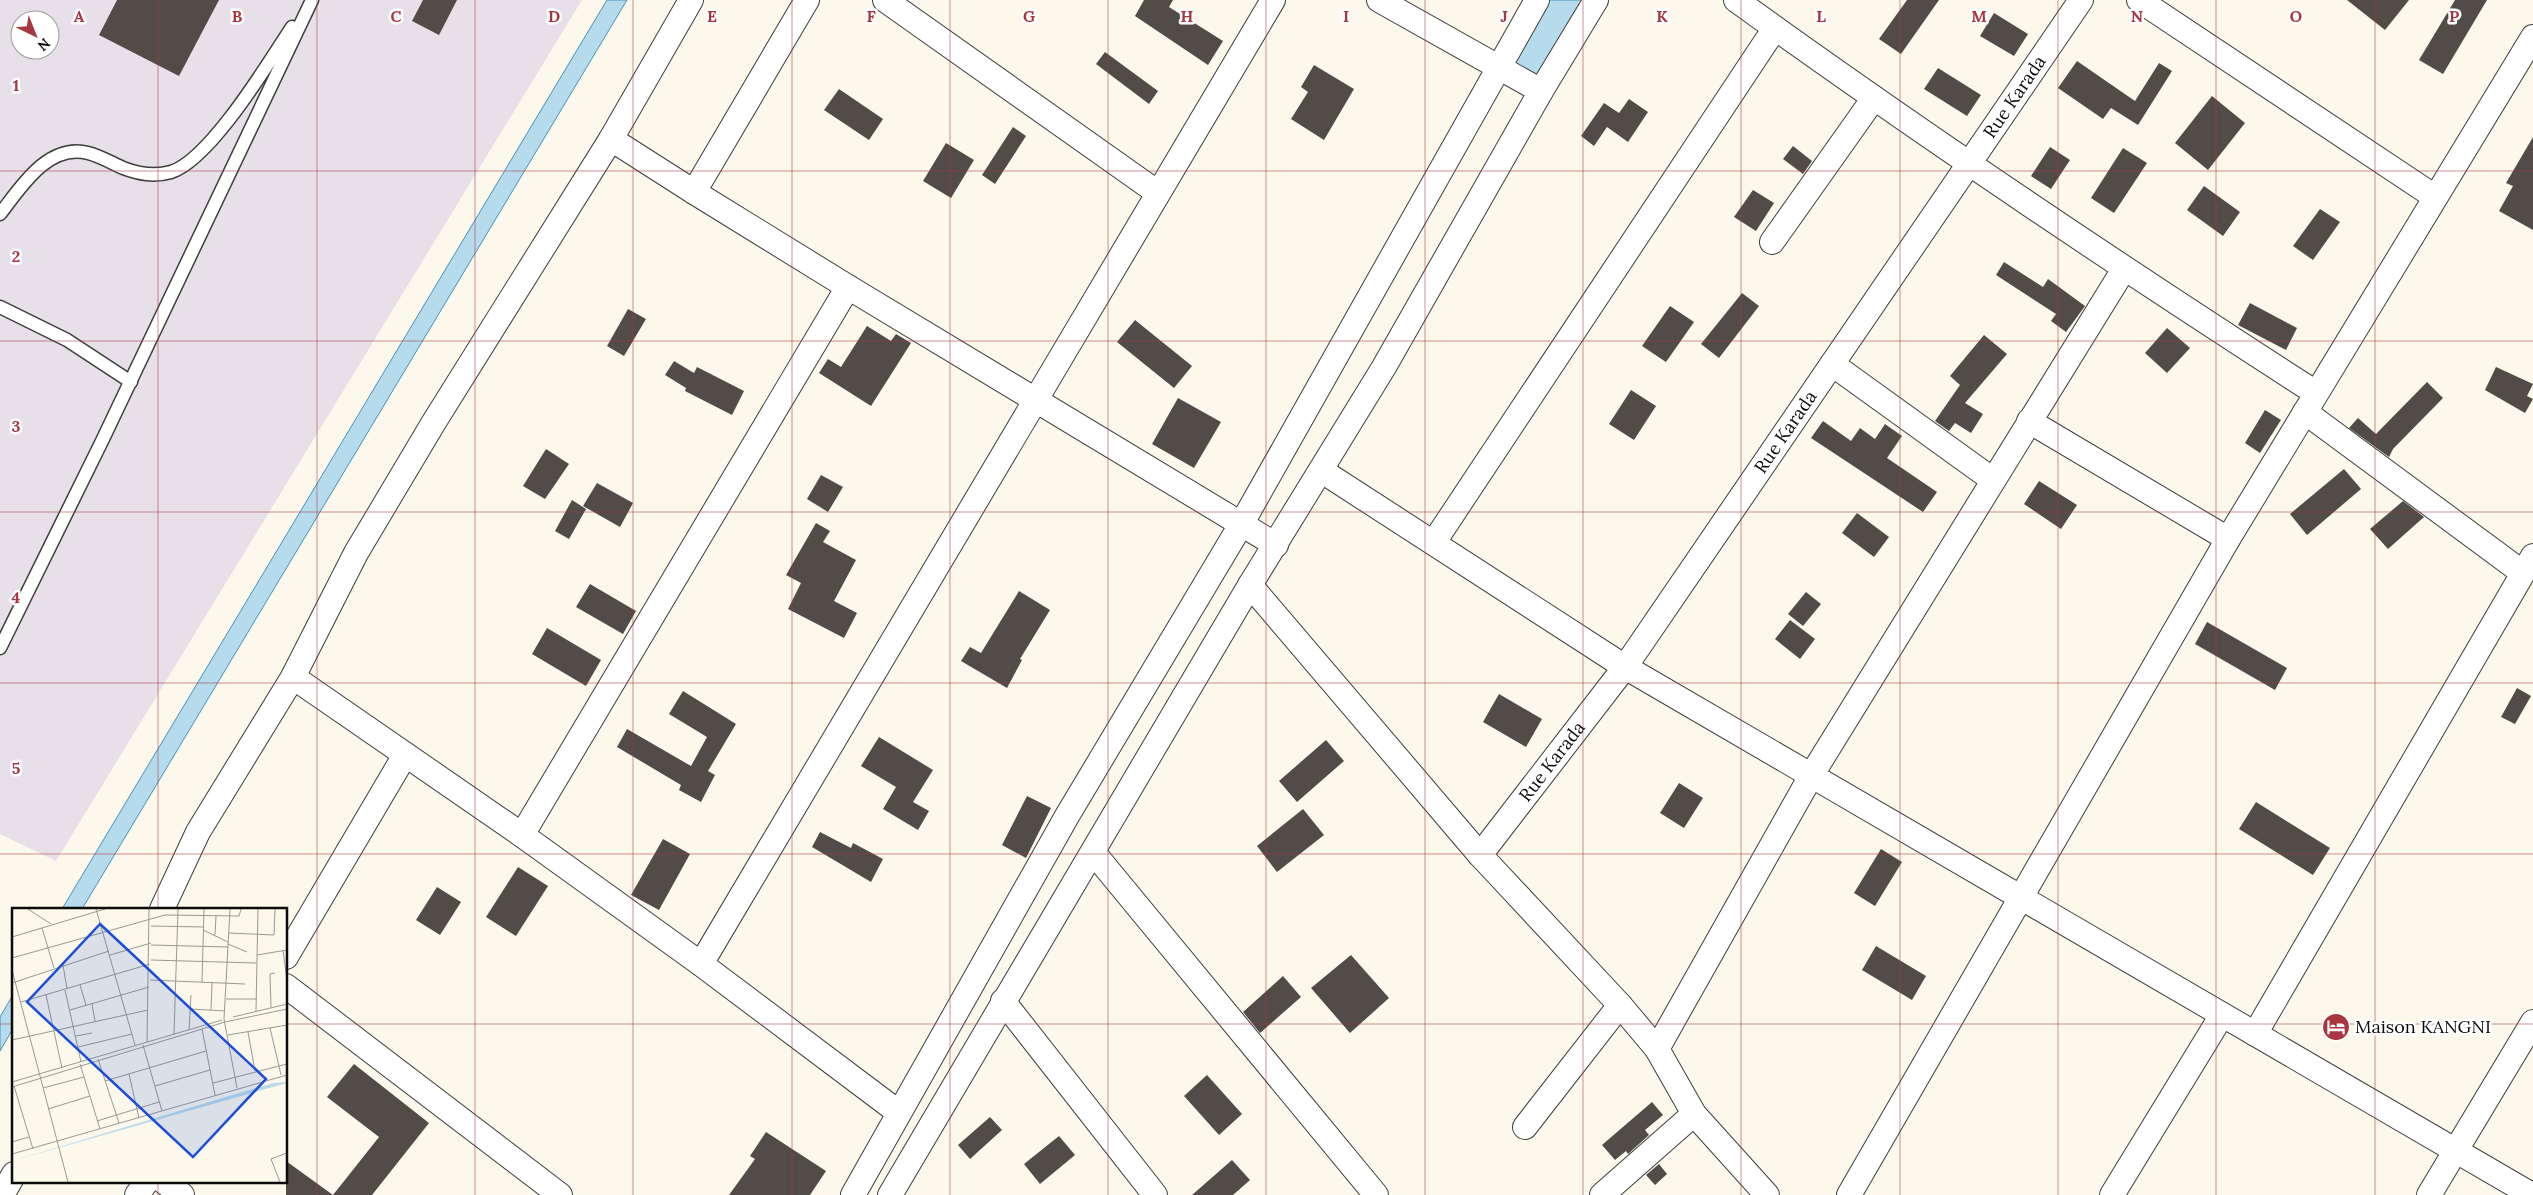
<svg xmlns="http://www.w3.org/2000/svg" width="2533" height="1195" font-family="Lora,serif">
<rect width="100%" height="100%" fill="#fcf8eb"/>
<path fill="#e7e0e9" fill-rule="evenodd" d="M 0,0 L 582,0 L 56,861 L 0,834 ZM 20,20 L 50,20 L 50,50 L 20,50 Z"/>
<g fill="#b6dbed" stroke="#4791ba">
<path d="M 607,0 L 627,0 L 82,909 L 62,909 Z"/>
<path d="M 1548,0 L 1582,0 L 1538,74 L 1522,77 L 1514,61 Z"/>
<path d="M 14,993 L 14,1027 L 0,1051 L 0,1017 Z"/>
</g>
<g fill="#524c49">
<path d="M 117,0 L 219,0 L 179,76 L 99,35 Z"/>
<path d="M 423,0 L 457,0 L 439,35 L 412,21 Z"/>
<path d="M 1144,0 L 1173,0 L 1169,7 L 1223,41 L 1208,65 L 1135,16 Z"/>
<path d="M 1907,0 L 1939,0 L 1901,54 L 1879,39 Z"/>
<path d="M 2347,0 L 2409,0 L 2385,30 Z"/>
<path d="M 2455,0 L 2487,0 L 2443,74 L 2419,60 Z"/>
<path d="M 1994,13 L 2028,34 L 2014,56 L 1980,36 Z"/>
<path d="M 1105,52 L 1158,91 L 1149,104 L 1096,64 Z"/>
<path d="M 2077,61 L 2135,101 L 2159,63 L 2172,71 L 2138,125 L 2111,108 L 2103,119 L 2058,88 Z"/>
<path d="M 1314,65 L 1354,89 L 1324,140 L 1291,119 L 1308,92 L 1301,87 Z"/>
<path d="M 1938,68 L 1981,95 L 1967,116 L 1924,89 Z"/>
<path d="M 839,89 L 883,119 L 869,140 L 824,110 Z"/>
<path d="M 2212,96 L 2245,123 L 2208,170 L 2175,143 Z"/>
<path d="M 1629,99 L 1648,112 L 1628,142 L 1607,127 L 1594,146 L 1581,136 L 1604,103 L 1619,113 Z"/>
<path d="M 1013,127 L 1026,136 L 995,184 L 982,175 Z"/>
<path d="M 2533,137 L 2533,230 L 2499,211 L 2513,186 L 2506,183 Z"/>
<path d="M 946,143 L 974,160 L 951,198 L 923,181 Z"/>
<path d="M 1793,146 L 1812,161 L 1803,174 L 1783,159 Z"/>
<path d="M 2050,147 L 2070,160 L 2051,189 L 2031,176 Z"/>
<path d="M 2123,148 L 2147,163 L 2114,213 L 2091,198 Z"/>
<path d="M 2204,186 L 2240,212 L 2223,236 L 2187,210 Z"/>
<path d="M 1753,190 L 1774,203 L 1756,231 L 1734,217 Z"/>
<path d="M 2320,209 L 2340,222 L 2313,260 L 2293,246 Z"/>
<path d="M 2004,262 L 2043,287 L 2048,279 L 2085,306 L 2066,332 L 2051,321 L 2056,314 L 1996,275 Z"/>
<path d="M 1742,293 L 1759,306 L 1719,358 L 1701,344 Z"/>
<path d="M 2250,303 L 2297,328 L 2286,350 L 2238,325 Z"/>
<path d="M 1670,306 L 1694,322 L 1666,362 L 1642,346 Z"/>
<path d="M 628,309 L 646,319 L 624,356 L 607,346 Z"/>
<path d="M 1135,320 L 1192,366 L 1174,388 L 1117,342 Z"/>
<path d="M 867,326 L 891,341 L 896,334 L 911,343 L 871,406 L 819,373 L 828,359 L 841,367 Z"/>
<path d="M 2167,328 L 2190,348 L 2167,373 L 2145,353 Z"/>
<path d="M 1984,335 L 2007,354 L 1965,403 L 1983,414 L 1971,433 L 1955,423 L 1949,431 L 1935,421 L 1960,385 L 1950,376 Z"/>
<path d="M 674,361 L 694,373 L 697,367 L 744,391 L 732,415 L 685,391 L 686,388 L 665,375 Z"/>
<path d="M 2496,367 L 2533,384 L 2527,396 L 2533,399 L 2525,413 L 2485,390 Z"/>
<path d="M 2427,382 L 2443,398 L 2393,449 L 2389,457 L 2349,428 L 2358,418 L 2376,434 Z"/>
<path d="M 1631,390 L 1656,406 L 1634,440 L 1609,424 Z"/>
<path d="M 1178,398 L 1221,422 L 1194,468 L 1152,444 Z"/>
<path d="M 2265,410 L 2281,420 L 2260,453 L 2245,443 Z"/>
<path d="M 1823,421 L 1851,441 L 1860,428 L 1875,439 L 1885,424 L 1902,436 L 1887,458 L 1937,492 L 1923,512 L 1811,438 Z"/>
<path d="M 546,449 L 569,464 L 545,499 L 523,486 Z"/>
<path d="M 2344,469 L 2361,489 L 2307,535 L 2290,514 Z"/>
<path d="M 821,475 L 843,487 L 828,512 L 807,499 Z"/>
<path d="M 2039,481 L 2077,505 L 2061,529 L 2024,504 Z"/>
<path d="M 597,483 L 633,503 L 620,527 L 583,506 Z"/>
<path d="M 572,500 L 586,509 L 569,539 L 555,531 Z"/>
<path d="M 2403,501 L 2424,517 L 2388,549 L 2370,529 Z"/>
<path d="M 1857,513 L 1889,537 L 1874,557 L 1842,533 Z"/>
<path d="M 816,523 L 830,531 L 823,542 L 856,560 L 834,601 L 857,613 L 844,638 L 788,609 L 801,583 L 786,575 Z"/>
<path d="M 590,584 L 636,611 L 623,634 L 576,607 Z"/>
<path d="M 1019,591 L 1050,610 L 1020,659 L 1022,660 L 1007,688 L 961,661 L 970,647 L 981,653 Z"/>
<path d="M 1806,592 L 1821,604 L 1803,626 L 1788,614 Z"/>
<path d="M 1790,620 L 1815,639 L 1800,659 L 1775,639 Z"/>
<path d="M 2207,622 L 2287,668 L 2275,690 L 2195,644 Z"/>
<path d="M 547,628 L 601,660 L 586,686 L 532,654 Z"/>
<path d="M 2517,688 L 2531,696 L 2515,724 L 2501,717 Z"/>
<path d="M 683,691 L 736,724 L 708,771 L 715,775 L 701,802 L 679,790 L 681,785 L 617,747 L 627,729 L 691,766 L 707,737 L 669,714 Z"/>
<path d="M 1499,694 L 1542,719 L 1526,747 L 1483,722 Z"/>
<path d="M 879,737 L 933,770 L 913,802 L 929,811 L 918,830 L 883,809 L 896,787 L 861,766 Z"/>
<path d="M 1326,740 L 1344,761 L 1297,802 L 1279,781 Z"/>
<path d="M 1679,783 L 1703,798 L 1684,828 L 1660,813 Z"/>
<path d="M 1027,796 L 1051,808 L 1026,858 L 1002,845 Z"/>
<path d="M 2256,802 L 2330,848 L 2313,875 L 2239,829 Z"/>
<path d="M 1303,809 L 1324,835 L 1277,872 L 1257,846 Z"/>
<path d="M 820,832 L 851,848 L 853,843 L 883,859 L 871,882 L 812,847 Z"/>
<path d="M 663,839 L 690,854 L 659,910 L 631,895 Z"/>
<path d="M 1881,849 L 1902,862 L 1875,906 L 1854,893 Z"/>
<path d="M 518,867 L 548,886 L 516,936 L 486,917 Z"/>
<path d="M 437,887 L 461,902 L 440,935 L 416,920 Z"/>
<path d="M 1876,946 L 1926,976 L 1912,1000 L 1862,970 Z"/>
<path d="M 1351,955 L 1389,998 L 1350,1033 L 1311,988 Z"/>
<path d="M 1283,976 L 1301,997 L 1260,1033 L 1243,1012 Z"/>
<path d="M 354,1064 L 429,1123 L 372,1195 L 286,1195 L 286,1161 L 333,1195 L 379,1137 L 327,1097 Z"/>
<path d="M 1207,1075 L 1242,1114 L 1219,1135 L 1184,1096 Z"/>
<path d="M 1652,1102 L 1663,1115 L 1645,1130 L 1649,1135 L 1628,1154 L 1626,1151 L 1615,1160 L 1602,1145 Z"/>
<path d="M 990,1117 L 1002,1130 L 970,1159 L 958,1145 Z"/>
<path d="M 766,1132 L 826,1171 L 810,1195 L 729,1195 L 755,1159 L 750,1156 Z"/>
<path d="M 1059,1136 L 1075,1155 L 1040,1184 L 1024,1164 Z"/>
<path d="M 1232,1160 L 1250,1180 L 1233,1195 L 1192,1195 Z"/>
<path d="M 1659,1164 L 1667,1174 L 1655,1185 L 1646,1175 Z"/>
</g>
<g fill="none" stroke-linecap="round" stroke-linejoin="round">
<g stroke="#3e3e3e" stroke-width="15">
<g id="service">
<path d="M 0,214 C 21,187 48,143 88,153 C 100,156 112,163 123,168 C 139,174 154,177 171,172 C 210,160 269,62 292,27"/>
<path d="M 0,307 L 67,340 L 131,382"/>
<path d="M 0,648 L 102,441 L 312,0"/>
</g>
</g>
<g stroke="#3e3e3e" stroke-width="26">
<g id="minor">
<path d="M 885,0 L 1158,193"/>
<path d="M 1379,0 L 1541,91"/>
<path d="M 1736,0 C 1926,137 2120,267 2316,393"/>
<path d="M 2139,0 L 2435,197"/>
<path d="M 611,139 L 694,192 L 848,287 L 1276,545"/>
<path d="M 694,192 L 807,0"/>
<path d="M 1772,242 L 1874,98"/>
<path d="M 1832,364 L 1993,480"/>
<path d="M 2305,412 L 2523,573"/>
<path d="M 2029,421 L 2228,539"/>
<path d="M 1322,471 L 1625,667 L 2532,1195"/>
<path d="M 1434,542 L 1775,28"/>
<path d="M 1250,585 L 1480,855 L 1620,1005 L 1657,1049 L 1694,1114 L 1767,1195"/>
<path d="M 293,677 L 522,835 L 701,964 L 898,1112"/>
<path d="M 522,835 L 848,287"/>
<path d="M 1093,852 L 1376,1195"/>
<path id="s1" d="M 1480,855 L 1625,667 L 2081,0"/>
<path d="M 162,909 L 198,832 L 293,677 L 356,553 L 434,422 L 611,139 L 691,0"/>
<path d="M 286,957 L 405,755"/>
<path d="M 701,964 L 1273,0"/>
<path d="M 286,986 L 560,1195"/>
<path d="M 1003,1001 L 1155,1195"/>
<path d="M 2255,1034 L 2533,556"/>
<path d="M 1657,1049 L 1811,776 L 2124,269"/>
<path d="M 1525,1127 L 1620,1005"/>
<path d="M 163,1181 L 182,1195"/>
<path d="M 2,1195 L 14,1174"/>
<path d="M 137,1195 L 147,1181"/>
<path d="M 853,1195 L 1067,816 L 1242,523 L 1537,0"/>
<path d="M 890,1195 L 1250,585 L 1384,367 L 1541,91 L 1596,0"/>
<path d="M 1602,1195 L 1694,1114"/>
<path d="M 1849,1195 L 2228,539 L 2533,37"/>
<path d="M 2112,1195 L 2222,1015"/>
<path d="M 2429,1195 L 2533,1022"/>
</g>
</g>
<use href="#service" stroke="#fff" stroke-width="12"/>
<use href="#minor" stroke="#fff" stroke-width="24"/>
</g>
<path fill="none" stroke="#a73640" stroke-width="1" stroke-opacity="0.55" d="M 158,0 L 158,909M 317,0 L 317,1195M 475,0 L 475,1195M 633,0 L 633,1195M 792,0 L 792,1195M 950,0 L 950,1195M 1108,0 L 1108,1195M 1266,0 L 1266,1195M 1425,0 L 1425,1195M 1583,0 L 1583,1195M 1741,0 L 1741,1195M 1900,0 L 1900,1195M 2058,0 L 2058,1195M 2216,0 L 2216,1195M 2375,0 L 2375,1195M 0,171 L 2533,171M 0,341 L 2533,341M 0,512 L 2533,512M 0,683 L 2533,683M 0,854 L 2533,854M 0,1024 L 14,1024M 286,1024 L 2533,1024M 158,1181 L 158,1195"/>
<defs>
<g id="hotel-disc" transform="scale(1.4375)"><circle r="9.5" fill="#a73640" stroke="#fff"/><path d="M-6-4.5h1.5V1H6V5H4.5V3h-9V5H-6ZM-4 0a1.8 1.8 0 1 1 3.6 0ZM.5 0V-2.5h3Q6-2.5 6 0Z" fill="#fff"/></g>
</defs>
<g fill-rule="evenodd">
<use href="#hotel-disc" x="2336" y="1027"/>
</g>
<g text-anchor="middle" stroke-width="5" stroke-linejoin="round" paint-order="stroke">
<g font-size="18" fill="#0b0b0b" stroke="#fff">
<text dy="6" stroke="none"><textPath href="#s1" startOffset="928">Rue Karada</textPath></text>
<text dy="6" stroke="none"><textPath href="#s1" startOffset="522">Rue Karada</textPath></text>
<text dy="6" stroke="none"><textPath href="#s1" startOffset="118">Rue Karada</textPath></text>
</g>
<g font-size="18" fill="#0b0b0b" stroke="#fff" text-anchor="start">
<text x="2355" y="1033">Maison KANGNI</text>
</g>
</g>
<g transform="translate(12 908)">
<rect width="275" height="275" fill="#fcf8eb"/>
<path d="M 275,174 L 275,175 L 0,253 L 261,175 Z" fill="#b6dbed"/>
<path fill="none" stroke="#9c9991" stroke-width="1" d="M 16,1 L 39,16M 84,1 L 123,137M 218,1 L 212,111 L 225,180M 139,18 L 192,19M 30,20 L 42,60M 191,22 L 216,34M 217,25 L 262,27 L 263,1M 203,27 L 204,8M 0,29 L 93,1M 216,36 L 235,44M 139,37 L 216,39M 271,42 L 275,72M 98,47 L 139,35M 245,47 L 275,42M 0,50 L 153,7 L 227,8 L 229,1M 139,52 L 244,55M 51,57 L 55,81M 0,62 L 56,274M 138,72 L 233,76M 190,74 L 192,1M 0,75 L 97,43M 68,77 L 74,97M 53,82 L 69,154M 34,87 L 50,160M 214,91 L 245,91M 9,94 L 138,56M 80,96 L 83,113M 259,99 L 258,66 L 263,65M 178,101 L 213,103M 58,102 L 137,79M 199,102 L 200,75M 244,103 L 246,1M 221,109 L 275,96M 258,120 L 269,167M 190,121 L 203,187M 177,122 L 179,87M 236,124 L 243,163M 162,126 L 166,1M 216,127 L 275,117M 64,128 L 80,125M 0,132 L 136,102M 135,134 L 137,1M 131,137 L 150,203M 66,139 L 120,126M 86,151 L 107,215M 68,156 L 88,221M 117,166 L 127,210M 93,173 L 194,143M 0,174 L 210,112M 201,175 L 275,156M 2,178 L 21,241M 143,178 L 198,162M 0,179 L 213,114 L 275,101M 31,180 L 72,169M 36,201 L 78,188M 85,213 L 147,194M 0,234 L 17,229M 0,246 L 275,167M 268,274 L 259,251 L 275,245"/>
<path fill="#1d4ed8" fill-opacity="0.15" stroke="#1d4ed8" stroke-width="2.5" d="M 88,16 L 254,171 L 181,249 L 15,94 Z"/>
<rect width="275" height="275" fill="none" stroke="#0b0b0b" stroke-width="2.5"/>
</g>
<g font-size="16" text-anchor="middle" font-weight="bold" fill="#a73640" stroke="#fff" stroke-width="5" stroke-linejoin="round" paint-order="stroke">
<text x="79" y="22">A</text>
<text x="237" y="22">B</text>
<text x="396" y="22">C</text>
<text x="554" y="22">D</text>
<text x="712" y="22">E</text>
<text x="871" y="22">F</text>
<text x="1029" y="22">G</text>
<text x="1187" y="22">H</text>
<text x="1346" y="22">I</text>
<text x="1504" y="22">J</text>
<text x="1662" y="22">K</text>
<text x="1821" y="22">L</text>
<text x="1979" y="22">M</text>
<text x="2137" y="22">N</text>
<text x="2296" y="22">O</text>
<text x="2454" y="22">P</text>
<text x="16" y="91">1</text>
<text x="16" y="262">2</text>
<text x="16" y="432">3</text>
<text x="16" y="603">4</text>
<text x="16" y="774">5</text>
</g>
<g transform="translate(35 35) rotate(137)"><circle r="24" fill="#ffffff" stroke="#9d9d9d"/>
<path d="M0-4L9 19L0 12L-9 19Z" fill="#a73640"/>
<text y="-8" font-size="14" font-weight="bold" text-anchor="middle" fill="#0b0b0b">N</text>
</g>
</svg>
